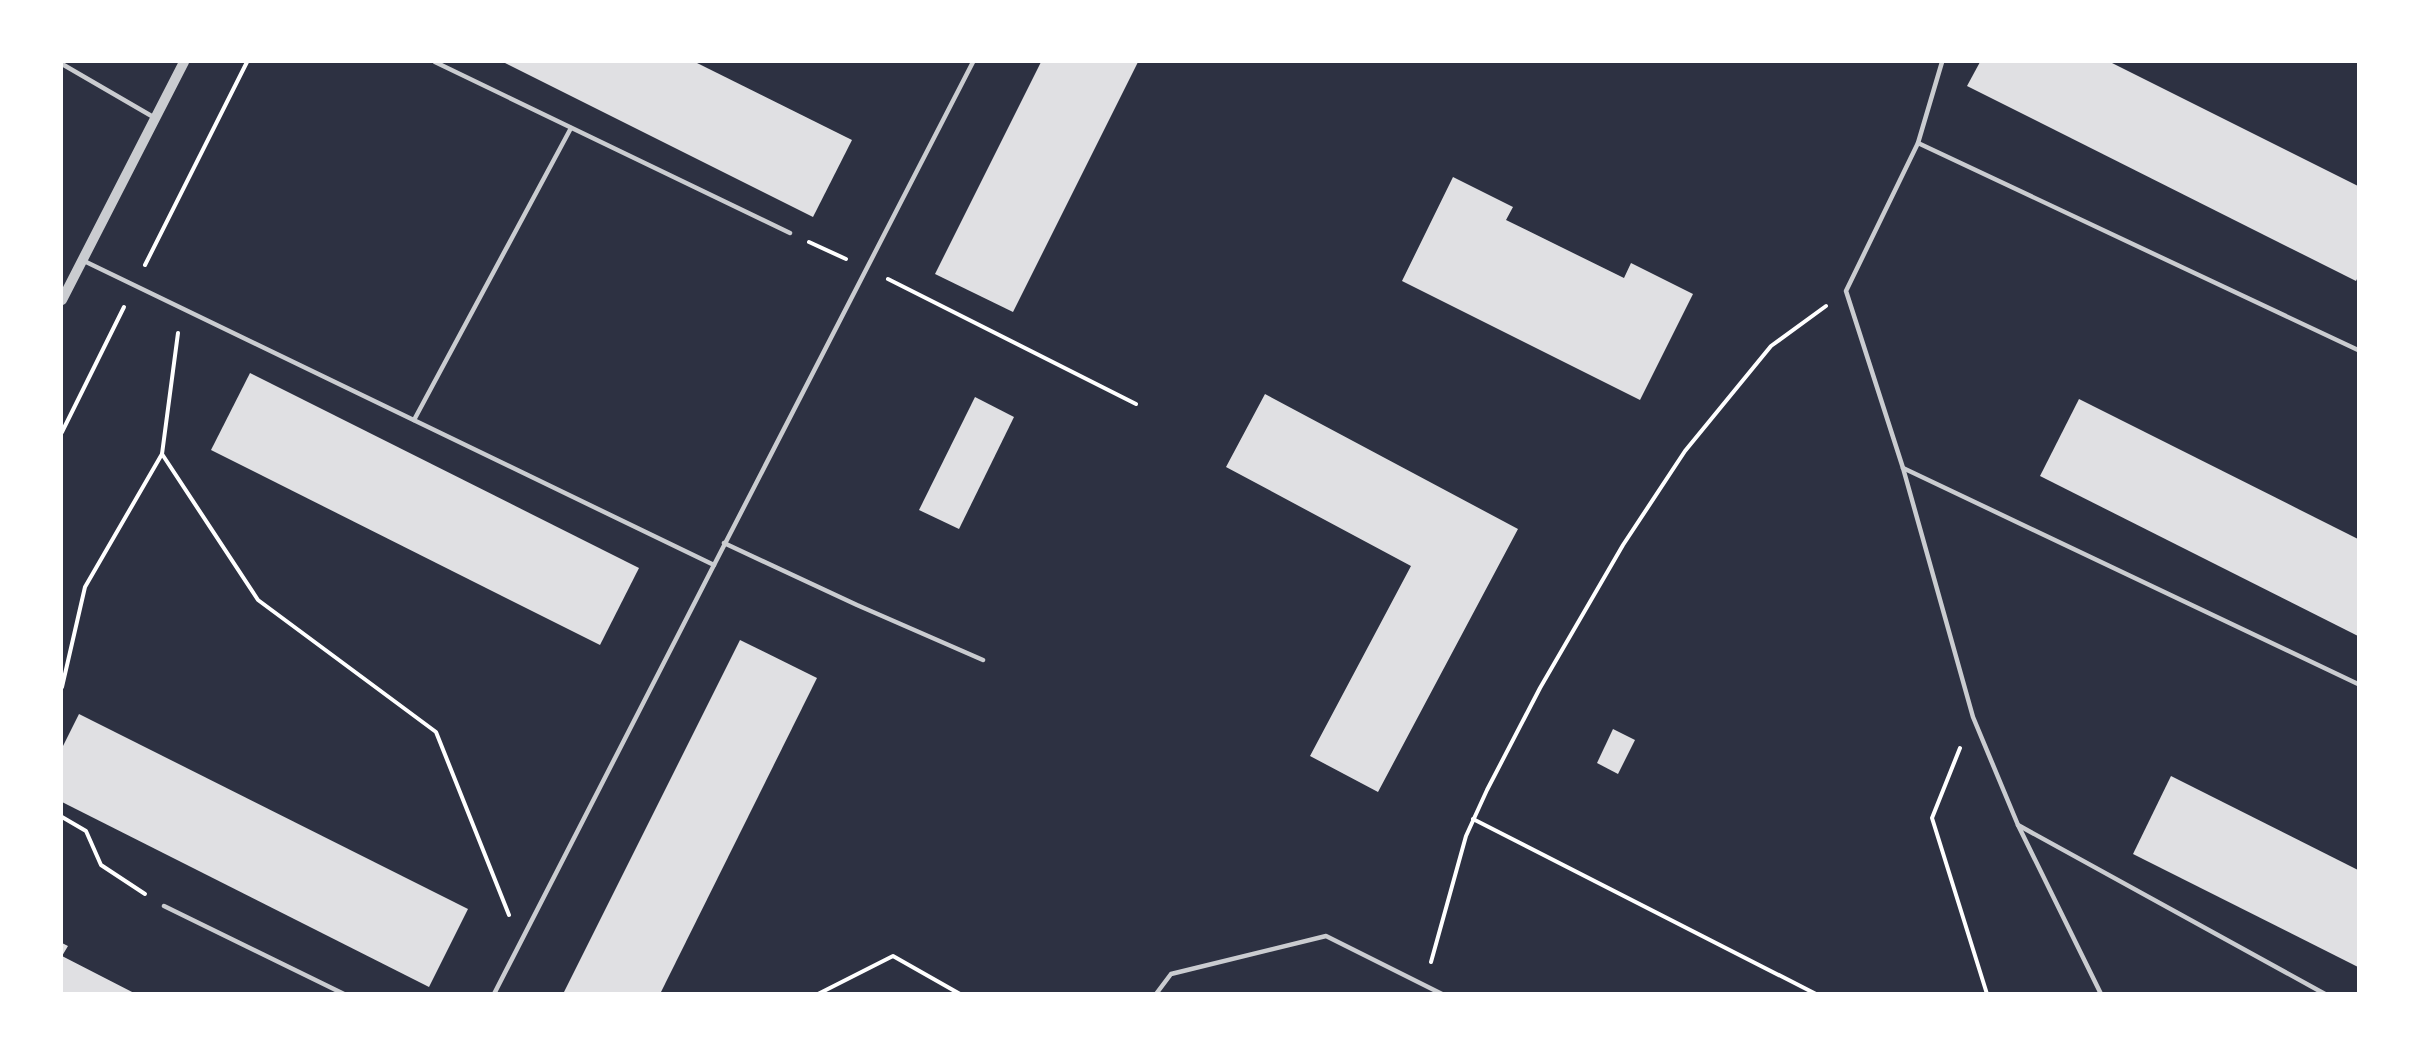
<svg xmlns="http://www.w3.org/2000/svg" width="2420" height="1055" font-family="'DejaVu Sans',sans-serif">
<rect width="100%" height="100%" fill="#2d3142"/>
<g fill="#e0e0e3">
<path d="M 503,62 L 695,62 L 852,140 L 813,217 Z"/>
<path d="M 1041,62 L 1138,62 L 1013,312 L 935,274 Z"/>
<path d="M 1980,62 L 2110,62 L 2358,186 L 2358,277 L 2356,281 L 1967,86 Z"/>
<path d="M 1453,177 L 1513,207 L 1506,220 L 1624,278 L 1631,263 L 1693,294 L 1640,400 L 1402,281 Z"/>
<path d="M 250,373 L 639,568 L 600,645 L 211,450 Z"/>
<path d="M 1265,394 L 1518,529 L 1378,792 L 1310,756 L 1411,566 L 1226,467 Z"/>
<path d="M 975,397 L 1014,417 L 959,529 L 919,510 Z"/>
<path d="M 2079,399 L 2358,539 L 2358,636 L 2040,476 Z"/>
<path d="M 740,640 L 817,678 L 660,994 L 563,994 Z"/>
<path d="M 79,714 L 468,909 L 429,987 L 62,802 L 62,748 Z"/>
<path d="M 1613,729 L 1635,740 L 1618,774 L 1597,763 Z"/>
<path d="M 2171,776 L 2358,870 L 2358,967 L 2133,854 Z"/>
<path d="M 62,943 L 68,946 L 62,956 L 136,994 L 62,994 Z"/>
</g>
<g fill="none" stroke-linecap="round" stroke-linejoin="round">
<g stroke="#fff" stroke-width="4">
<path d="M 809,242 L 846,259"/>
<path d="M 145,265 L 247,62"/>
<path d="M 888,279 L 1136,404"/>
<path d="M 178,333 L 162,454 L 258,600 L 436,732 L 509,915"/>
<path d="M 62,432 L 124,307"/>
<path d="M 62,687 L 85,587 L 162,454"/>
<path d="M 1960,748 L 1932,818 L 1987,994"/>
<path d="M 62,817 L 86,831 L 101,865 L 145,894"/>
<path d="M 1473,819 L 1816,994"/>
<path d="M 1431,962 L 1466,836 L 1487,790 L 1540,688 L 1623,545 L 1685,451 L 1771,346 L 1826,306"/>
<path d="M 818,994 L 893,956 L 960,994"/>
</g>
<g stroke="#caccd0" stroke-width="4.5">
<path d="M 435,62 L 790,233"/>
<path d="M 62,64 L 155,118"/>
<path d="M 1918,143 L 1942,62"/>
<path d="M 82,260 L 714,565 L 973,62"/>
<path d="M 414,420 L 571,128"/>
<path d="M 1903,468 L 2358,684"/>
<path d="M 724,543 L 857,605 L 983,660"/>
<path d="M 2018,825 L 2325,994"/>
<path d="M 164,906 L 344,994"/>
<path d="M 494,994 L 714,565"/>
<path d="M 1156,994 L 1171,974 L 1326,936 L 1442,994"/>
<path d="M 2101,994 L 2018,825 L 1973,717 L 1903,468 L 1846,291 L 1918,143 L 2358,350"/>
</g>
<path stroke="#caccd0" stroke-width="10" d="M 62,300 L 184,62"/>
</g>
<rect width="2420" height="1055" fill="none" stroke="#ffffff" stroke-width="126"/>
</svg>
